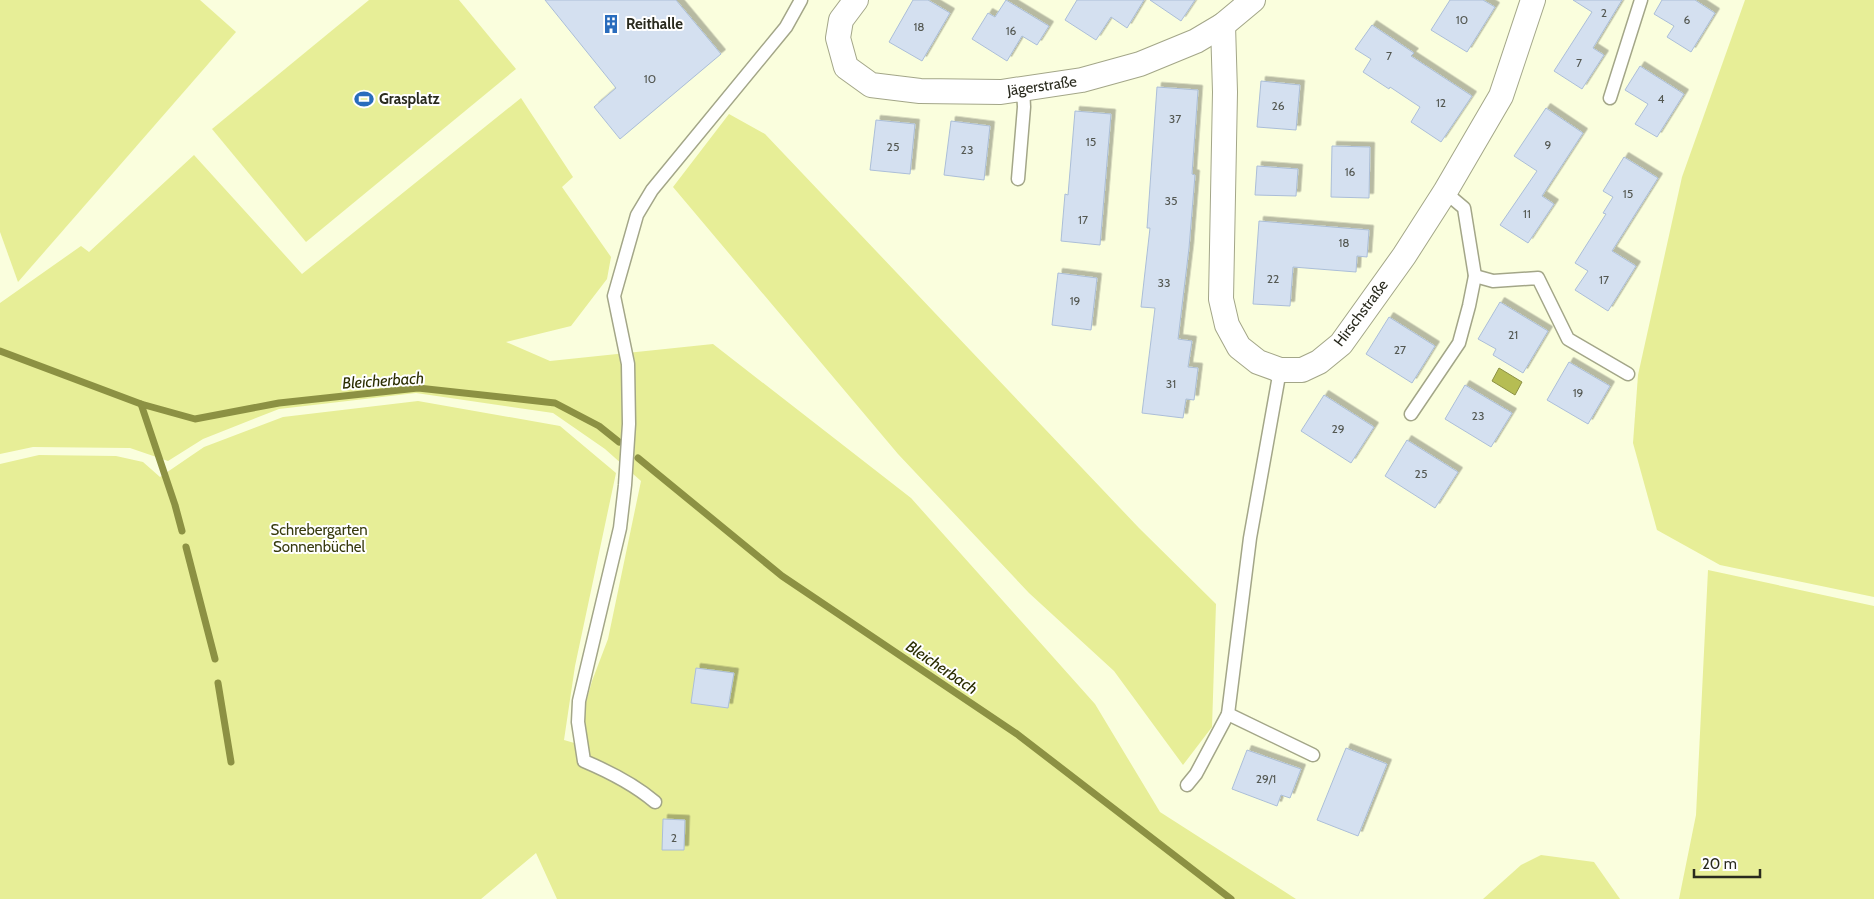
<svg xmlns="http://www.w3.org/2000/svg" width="1874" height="899" font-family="Cabin,sans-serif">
<defs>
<filter id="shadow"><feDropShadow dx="4.5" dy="-4.5" stdDeviation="0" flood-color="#0004"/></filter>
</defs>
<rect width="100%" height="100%" fill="#fafedd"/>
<g fill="#e7ee97">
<path d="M 0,0 L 200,0 L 236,32 L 18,282 L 0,232 Z"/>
<path d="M 369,0 L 459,0 L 516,69 L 306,242 L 212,129 Z"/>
<path d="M 1745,0 L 1874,0 L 1874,597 L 1720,565 L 1657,530 L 1633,443 L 1638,375 L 1682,177 Z"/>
<path d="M 521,98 L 573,177 L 562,187 L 611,257 L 607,279 L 571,326 L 506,342 L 550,361 L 713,344 L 911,498 L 1095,704 L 1160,812 L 1296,899 L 557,899 L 536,853 L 481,899 L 0,899 L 0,464 L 39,455 L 116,456 L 143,462 L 160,477 L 204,447 L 283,417 L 418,401 L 560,426 L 616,473 L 575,666 L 564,740 L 588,747 L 583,713 L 592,681 L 608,639 L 641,481 L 605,449 L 553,413 L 416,393 L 279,409 L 203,439 L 168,461 L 130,448 L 33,447 L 0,454 L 0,303 L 81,246 L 89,252 L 194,155 L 302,274 Z"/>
<path d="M 729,114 L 765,134 L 1139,528 L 1216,604 L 1212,727 L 1183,765 L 1114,671 L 1029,593 L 898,454 L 673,187 Z"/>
<path d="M 1708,570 L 1874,606 L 1874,899 L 1679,899 L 1696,815 Z"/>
<path d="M 1541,855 L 1594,862 L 1620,899 L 1483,899 L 1521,865 Z"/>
</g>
<path fill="#b6bd53" stroke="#8c9143" d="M 1499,368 L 1522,382 L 1515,395 L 1492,381 Z"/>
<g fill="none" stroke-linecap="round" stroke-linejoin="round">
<g stroke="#8c9143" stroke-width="7">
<path d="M 0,351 L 141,404 L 175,505 L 182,531"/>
<path d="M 141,404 L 195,419 L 279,403 L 418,388 L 555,403 L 599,426 L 619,442"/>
<path d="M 638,458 L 782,576 L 1017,734 L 1231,899"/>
<path d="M 186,547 L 215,659"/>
<path d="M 218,683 L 231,762"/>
</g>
</g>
<g fill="#d4e0f0" stroke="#abbed8" filter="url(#shadow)">
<path d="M 545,0 L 676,0 L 721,54 L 620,139 L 594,107 L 616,88 Z"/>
<path d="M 913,0 L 928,0 L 950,13 L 922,61 L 889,42 Z"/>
<path d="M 1006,0 L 1049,26 L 1037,45 L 1022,36 L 1007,61 L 972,39 L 988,13 L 995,17 Z"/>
<path d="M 1077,0 L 1144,0 L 1127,28 L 1111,17 L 1096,40 L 1065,20 Z"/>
<path d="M 1150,0 L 1195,0 L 1181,21 Z"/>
<path d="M 1450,0 L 1483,0 L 1495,7 L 1467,52 L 1431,30 Z"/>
<path d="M 1573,0 L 1622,0 L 1593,48 L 1604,55 L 1582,89 L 1554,71 L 1592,12 Z"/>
<path d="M 1662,0 L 1695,0 L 1715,13 L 1691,52 L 1667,37 L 1674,26 L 1654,14 Z"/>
<path d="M 1372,25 L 1414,53 L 1411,56 L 1472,96 L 1441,142 L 1411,122 L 1420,107 L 1390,87 L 1389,89 L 1363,72 L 1371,59 L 1355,49 Z"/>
<path d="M 1640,66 L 1684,94 L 1657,137 L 1635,124 L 1648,104 L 1625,90 Z"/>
<path d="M 1261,81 L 1300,85 L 1296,130 L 1257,127 Z"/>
<path d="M 1157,87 L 1198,90 L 1192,174 L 1195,175 L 1189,248 L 1178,339 L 1192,341 L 1188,367 L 1198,368 L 1194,400 L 1186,399 L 1183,418 L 1142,413 L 1155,308 L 1141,307 L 1150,228 L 1147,228 Z"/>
<path d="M 1546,108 L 1583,133 L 1542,196 L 1554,204 L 1528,243 L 1500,225 L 1537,171 L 1514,156 Z"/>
<path d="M 1075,111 L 1111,114 L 1100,245 L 1061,241 L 1065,194 L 1068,195 Z"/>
<path d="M 876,120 L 915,124 L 910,174 L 870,170 Z"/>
<path d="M 951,121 L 990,126 L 984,180 L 944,175 Z"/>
<path d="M 1332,146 L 1370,147 L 1369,198 L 1331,197 Z"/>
<path d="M 1624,157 L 1658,178 L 1612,251 L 1636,266 L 1608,311 L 1575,290 L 1588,271 L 1575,263 L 1606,214 L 1603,213 L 1613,197 L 1603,191 Z"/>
<path d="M 1257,166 L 1298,169 L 1296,196 L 1255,195 Z"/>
<path d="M 1259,221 L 1369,230 L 1367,257 L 1357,256 L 1356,272 L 1293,267 L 1290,306 L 1253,304 Z"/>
<path d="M 1058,273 L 1097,278 L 1091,330 L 1052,325 Z"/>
<path d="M 1500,302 L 1548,331 L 1523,373 L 1493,355 L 1496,349 L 1478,339 Z"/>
<path d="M 1389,317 L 1435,346 L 1412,383 L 1366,354 Z"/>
<path d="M 1569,362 L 1610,386 L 1588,424 L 1547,400 Z"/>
<path d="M 1465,385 L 1512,413 L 1491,447 L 1445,419 Z"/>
<path d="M 1324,395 L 1374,427 L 1351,463 L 1301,431 Z"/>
<path d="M 1407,440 L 1458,472 L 1435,508 L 1385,476 Z"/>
<path d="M 696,668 L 734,673 L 728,708 L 691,703 Z"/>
<path d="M 1346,748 L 1387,764 L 1358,836 L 1317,820 Z"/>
<path d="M 1247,750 L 1301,769 L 1290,798 L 1281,795 L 1277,806 L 1232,789 Z"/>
<path d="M 663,819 L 685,820 L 684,850 L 662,850 Z"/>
</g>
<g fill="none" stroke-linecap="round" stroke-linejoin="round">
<g stroke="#a3a688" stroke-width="15">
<g id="lane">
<path d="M 1610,98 L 1641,0"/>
<path d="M 1018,179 L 1024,107 L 1023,88"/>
<path d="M 1475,276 L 1493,281 L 1538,278 L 1568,339 L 1628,374"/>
<path d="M 1411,414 L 1459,343 L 1469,306 L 1475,276 L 1464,208 L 1445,192"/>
<path d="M 1228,714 L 1313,755"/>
<path d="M 1187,785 L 1196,774 L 1228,714 L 1250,538 L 1280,370"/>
<path d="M 655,802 C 634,784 610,772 584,761 L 578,722 L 579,701 L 620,528 L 625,485 L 629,424 L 628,364 L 614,296 L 637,215 L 652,190 L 786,27 L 801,0"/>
</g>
</g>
<g stroke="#a3a688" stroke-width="26">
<g id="street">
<path d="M 856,0 L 841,20 L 838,38 L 846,67 L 871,85 L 920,91 L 1001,92 L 1082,80 L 1140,64 L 1196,41 L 1223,25 L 1253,0"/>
<path d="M 1223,25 L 1225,92 L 1221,299 L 1227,325 L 1239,347 L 1258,362 L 1280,370 L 1302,370 L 1319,362 L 1341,344 L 1404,256 L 1445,192 L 1501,96 L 1533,0"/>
</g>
</g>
<use href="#lane" stroke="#fff" stroke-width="12"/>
<use href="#street" stroke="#fff" stroke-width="24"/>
</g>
<defs>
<g id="building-bare" transform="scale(1.5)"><path d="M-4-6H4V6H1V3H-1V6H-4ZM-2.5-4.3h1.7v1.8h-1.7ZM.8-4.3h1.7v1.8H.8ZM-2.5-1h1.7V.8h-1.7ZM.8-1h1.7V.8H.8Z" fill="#296cbd" stroke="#fff" stroke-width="2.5" paint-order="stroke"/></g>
<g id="stadium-bare" transform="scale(1.5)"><path d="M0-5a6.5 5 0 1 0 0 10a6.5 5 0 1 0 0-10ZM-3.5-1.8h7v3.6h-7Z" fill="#296cbd" stroke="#fff" stroke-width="2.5" paint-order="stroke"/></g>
</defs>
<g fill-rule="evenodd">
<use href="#building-bare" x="611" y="24"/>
<use href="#stadium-bare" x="364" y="99"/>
</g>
<g text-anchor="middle" stroke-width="4" stroke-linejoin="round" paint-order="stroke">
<g font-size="12" fill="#545852">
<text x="1604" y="17">2</text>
<text x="1462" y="24">10</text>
<text x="1687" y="24">6</text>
<text x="919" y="31">18</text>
<text x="1011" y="35">16</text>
<text x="1389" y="60">7</text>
<text x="1579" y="67">7</text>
<text x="650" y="83">10</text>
<text x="1661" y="103">4</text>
<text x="1441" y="107">12</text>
<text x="1278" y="110">26</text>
<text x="1175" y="123">37</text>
<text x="1091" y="146">15</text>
<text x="1548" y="149">9</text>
<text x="893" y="151">25</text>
<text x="967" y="154">23</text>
<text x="1350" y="176">16</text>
<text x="1628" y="198">15</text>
<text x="1171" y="205">35</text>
<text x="1527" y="218">11</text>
<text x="1083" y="224">17</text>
<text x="1344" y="247">18</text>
<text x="1273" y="283">22</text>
<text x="1604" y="284">17</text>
<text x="1164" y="287">33</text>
<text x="1075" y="305">19</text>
<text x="1513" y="339">21</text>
<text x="1400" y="354">27</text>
<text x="1171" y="388">31</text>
<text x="1578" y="397">19</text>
<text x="1478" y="420">23</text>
<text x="1338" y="433">29</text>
<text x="1421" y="478">25</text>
<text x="1266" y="783">29/1</text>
<text x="674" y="842">2</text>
</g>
<g font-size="15" font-weight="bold" fill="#292a1e" stroke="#fff" text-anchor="start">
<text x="626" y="29">Reithalle</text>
<text x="379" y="104">Grasplatz</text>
</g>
<g font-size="15" fill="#292a1e" stroke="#fff">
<text transform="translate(1042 86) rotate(-8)" y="5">Jägerstraße</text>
<text transform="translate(1361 313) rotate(-53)" y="5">Hirschstraße</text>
</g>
<g font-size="15" fill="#373a0d" stroke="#fff">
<text x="319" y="535">Schrebergarten<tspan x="319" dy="17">Sonnenbüchel</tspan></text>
</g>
<g font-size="16" font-style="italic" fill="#2b2d00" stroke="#fff">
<text transform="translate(383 380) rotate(-4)" y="6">Bleicherbach</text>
<text transform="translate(942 667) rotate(34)" y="6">Bleicherbach</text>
</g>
</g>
<path d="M1694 869v8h66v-8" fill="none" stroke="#292a1e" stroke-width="2.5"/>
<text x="1702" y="869" font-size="15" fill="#292a1e" stroke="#ffffff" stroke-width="4" paint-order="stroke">20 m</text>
</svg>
